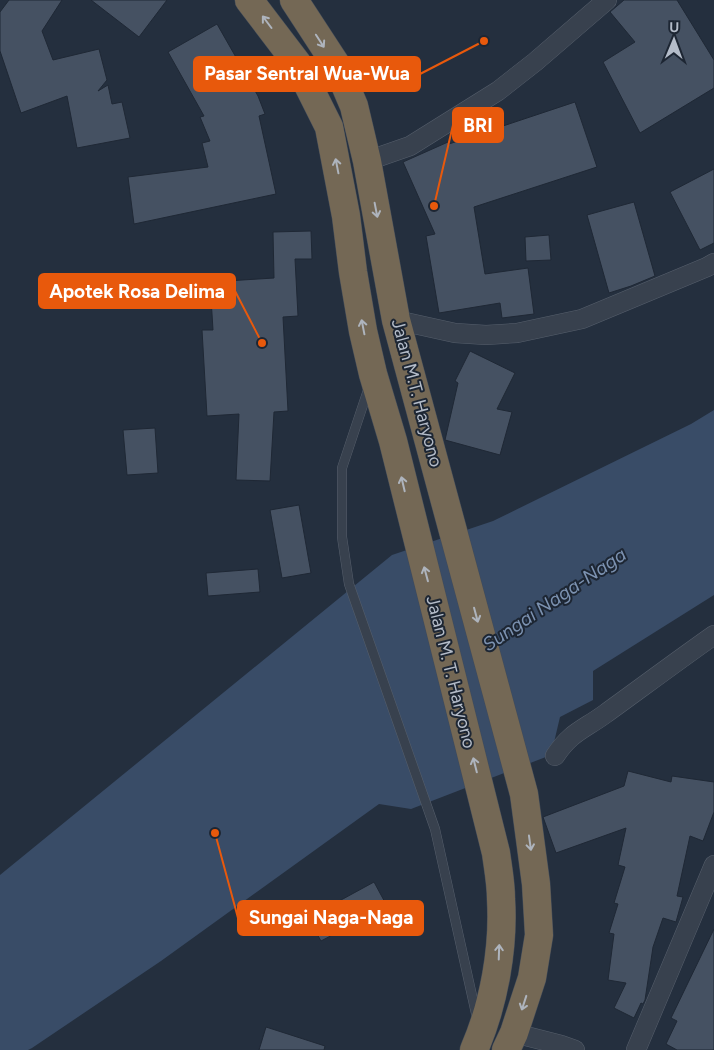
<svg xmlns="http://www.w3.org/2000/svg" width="714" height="1050" font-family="Figtree,sans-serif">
<rect width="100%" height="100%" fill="#242f3e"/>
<path fill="#394c67" d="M 714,410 L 714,595 L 593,671 L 593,700 L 560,717 L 551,755 L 411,809 L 379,804 L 161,961 L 32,1048 L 28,1050 L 0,1050 L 0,875 L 392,555 L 493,521 L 691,424 Z"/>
<g fill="#455162" stroke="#1f2835">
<path d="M 9,0 L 62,0 L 42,31 L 53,60 L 99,49 L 107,80 L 98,91 L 108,85 L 112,104 L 122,102 L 130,138 L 77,148 L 67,96 L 21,113 L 0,51 L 0,12 Z"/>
<path d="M 91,0 L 167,0 L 139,37 Z"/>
<path d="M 624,0 L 677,0 L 714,60 L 714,88 L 640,133 L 603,62 L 635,42 L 610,12 Z"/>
<path d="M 217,24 L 258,96 L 265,114 L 259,116 L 276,194 L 134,224 L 128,177 L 208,167 L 202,143 L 210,141 L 200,117 L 204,116 L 168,52 Z"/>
<path d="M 575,102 L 597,167 L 474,207 L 485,274 L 528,268 L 534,314 L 502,318 L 500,303 L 439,313 L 426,236 L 435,234 L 403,162 L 448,142 L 449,144 Z"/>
<path d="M 714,169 L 714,243 L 700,250 L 670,192 Z"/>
<path d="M 634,202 L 655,276 L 631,286 L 609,293 L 587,215 Z"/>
<path d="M 311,231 L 312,259 L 295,259 L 298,316 L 283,317 L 288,411 L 274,412 L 270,481 L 236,480 L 239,414 L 207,416 L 202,330 L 213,330 L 210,282 L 274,278 L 273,232 Z"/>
<path d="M 549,235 L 551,260 L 526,261 L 525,237 Z"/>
<path d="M 470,351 L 515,373 L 497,409 L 512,412 L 500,455 L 445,440 L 458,383 L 455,381 Z"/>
<path d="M 155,428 L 158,473 L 127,475 L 123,430 Z"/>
<path d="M 299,505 L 311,573 L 282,578 L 270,510 Z"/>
<path d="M 258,569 L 260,592 L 208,596 L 206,573 Z"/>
<path d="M 628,771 L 671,782 L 672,776 L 714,782 L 714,812 L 703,841 L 690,836 L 677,896 L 683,897 L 676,922 L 663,918 L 653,947 L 645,1000 L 643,1004 L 641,1003 L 634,1018 L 614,1008 L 626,983 L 608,980 L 614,934 L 609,933 L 618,904 L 614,903 L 625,867 L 618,865 L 626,828 L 556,853 L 543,817 L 624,786 Z"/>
<path d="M 374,882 L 387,906 L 321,941 L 308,918 Z"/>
<path d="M 714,929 L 714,1050 L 677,1050 L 666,1044 L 677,1021 L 671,1018 Z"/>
<path d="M 266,1027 L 325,1046 L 324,1050 L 259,1050 Z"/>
</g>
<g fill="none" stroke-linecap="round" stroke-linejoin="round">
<g stroke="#565f6c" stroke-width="10">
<path id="lane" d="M 369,387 L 342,468 L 342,537 L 349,584 L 435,829 L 477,1018"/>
</g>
<g stroke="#565f6c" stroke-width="20">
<g id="street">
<path d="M 367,161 L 410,146 L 498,91 L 535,62 L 607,0"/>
<path d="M 396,320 L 455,333 L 486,335 L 517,333 L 582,319 L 707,267 L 714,263"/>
<path d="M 555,756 C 571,732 583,730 605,714 C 641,688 677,661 714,635"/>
<path d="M 514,1033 L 561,1045 L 575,1050"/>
<path d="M 636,1050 L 714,865"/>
</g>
</g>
<g stroke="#434c59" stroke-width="29">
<g id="highway">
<path d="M 249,0 L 297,63 L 329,127 L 346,216 L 353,272 L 363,331 L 373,374 L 393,441 L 496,853 C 498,868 501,883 501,899 C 504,948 494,1004 474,1050"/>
<path d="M 294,0 L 337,66 L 354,106 L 367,161 L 396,320 L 524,794 L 536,884 L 539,935 L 532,978 L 514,1033 L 506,1050"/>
</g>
</g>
<use href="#lane" stroke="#38414e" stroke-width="9"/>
<use href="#street" stroke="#38414e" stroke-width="19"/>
<use href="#highway" stroke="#746855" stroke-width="28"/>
</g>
<defs><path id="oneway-shaft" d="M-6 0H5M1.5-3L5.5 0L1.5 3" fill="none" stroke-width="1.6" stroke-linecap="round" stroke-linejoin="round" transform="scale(1.25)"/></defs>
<g stroke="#aeb4bd">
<use href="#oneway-shaft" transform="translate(267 22) rotate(-127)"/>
<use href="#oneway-shaft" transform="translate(320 41) rotate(57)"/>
<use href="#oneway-shaft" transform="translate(337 166) rotate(-101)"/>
<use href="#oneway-shaft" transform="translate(376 210) rotate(79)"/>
<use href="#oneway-shaft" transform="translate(363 327) rotate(-101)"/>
<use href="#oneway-shaft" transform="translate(403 484) rotate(-103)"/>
<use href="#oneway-shaft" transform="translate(426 574) rotate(-105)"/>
<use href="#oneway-shaft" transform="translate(476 615) rotate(75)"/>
<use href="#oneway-shaft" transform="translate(475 765) rotate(-104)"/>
<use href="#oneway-shaft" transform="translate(530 843) rotate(82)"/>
<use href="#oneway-shaft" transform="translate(499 952) rotate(-88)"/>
<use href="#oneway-shaft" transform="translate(524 1003) rotate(108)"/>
</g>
<g text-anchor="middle" stroke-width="4" stroke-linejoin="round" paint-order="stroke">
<g font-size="18" fill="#b4bcc9" stroke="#1d2633">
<text transform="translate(417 393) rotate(75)" y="6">Jalan M.T. Haryono</text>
<text transform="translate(451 672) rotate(76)" y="6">Jalan M. T. Haryono</text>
</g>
<g font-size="19" font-style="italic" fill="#7c92b1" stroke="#1d2633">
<text transform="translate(554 599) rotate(-34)" y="7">Sungai Naga-Naga</text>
</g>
</g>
<path fill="none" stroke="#e8590c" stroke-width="2" d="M484 41L420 74M434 206L453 125M262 343L235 291M215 833L238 918"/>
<g fill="#e8590c" stroke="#1d2633" stroke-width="2">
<circle cx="484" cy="41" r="5"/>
<circle cx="434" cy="206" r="5"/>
<circle cx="262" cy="343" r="5"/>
<circle cx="215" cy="833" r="5"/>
</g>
<g fill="#e8590c" stroke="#e8590c" stroke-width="2">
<rect x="194" y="57" width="226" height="34" rx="5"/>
<rect x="453" y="108" width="50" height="34" rx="5"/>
<rect x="39" y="274" width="196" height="34" rx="5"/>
<rect x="238" y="901" width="185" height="34" rx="5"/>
</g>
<g font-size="19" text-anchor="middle" font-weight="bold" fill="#fff">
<text x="307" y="80">Pasar Sentral Wua-Wua</text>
<text x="478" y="132">BRI</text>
<text x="137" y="298">Apotek Rosa Delima</text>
<text x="331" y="924">Sungai Naga-Naga</text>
</g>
<g transform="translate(674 40) rotate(1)" stroke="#1d2633" stroke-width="4" paint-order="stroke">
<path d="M0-4L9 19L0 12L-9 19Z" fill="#b4bcc9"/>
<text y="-8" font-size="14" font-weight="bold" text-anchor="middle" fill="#b4bcc9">U</text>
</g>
</svg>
